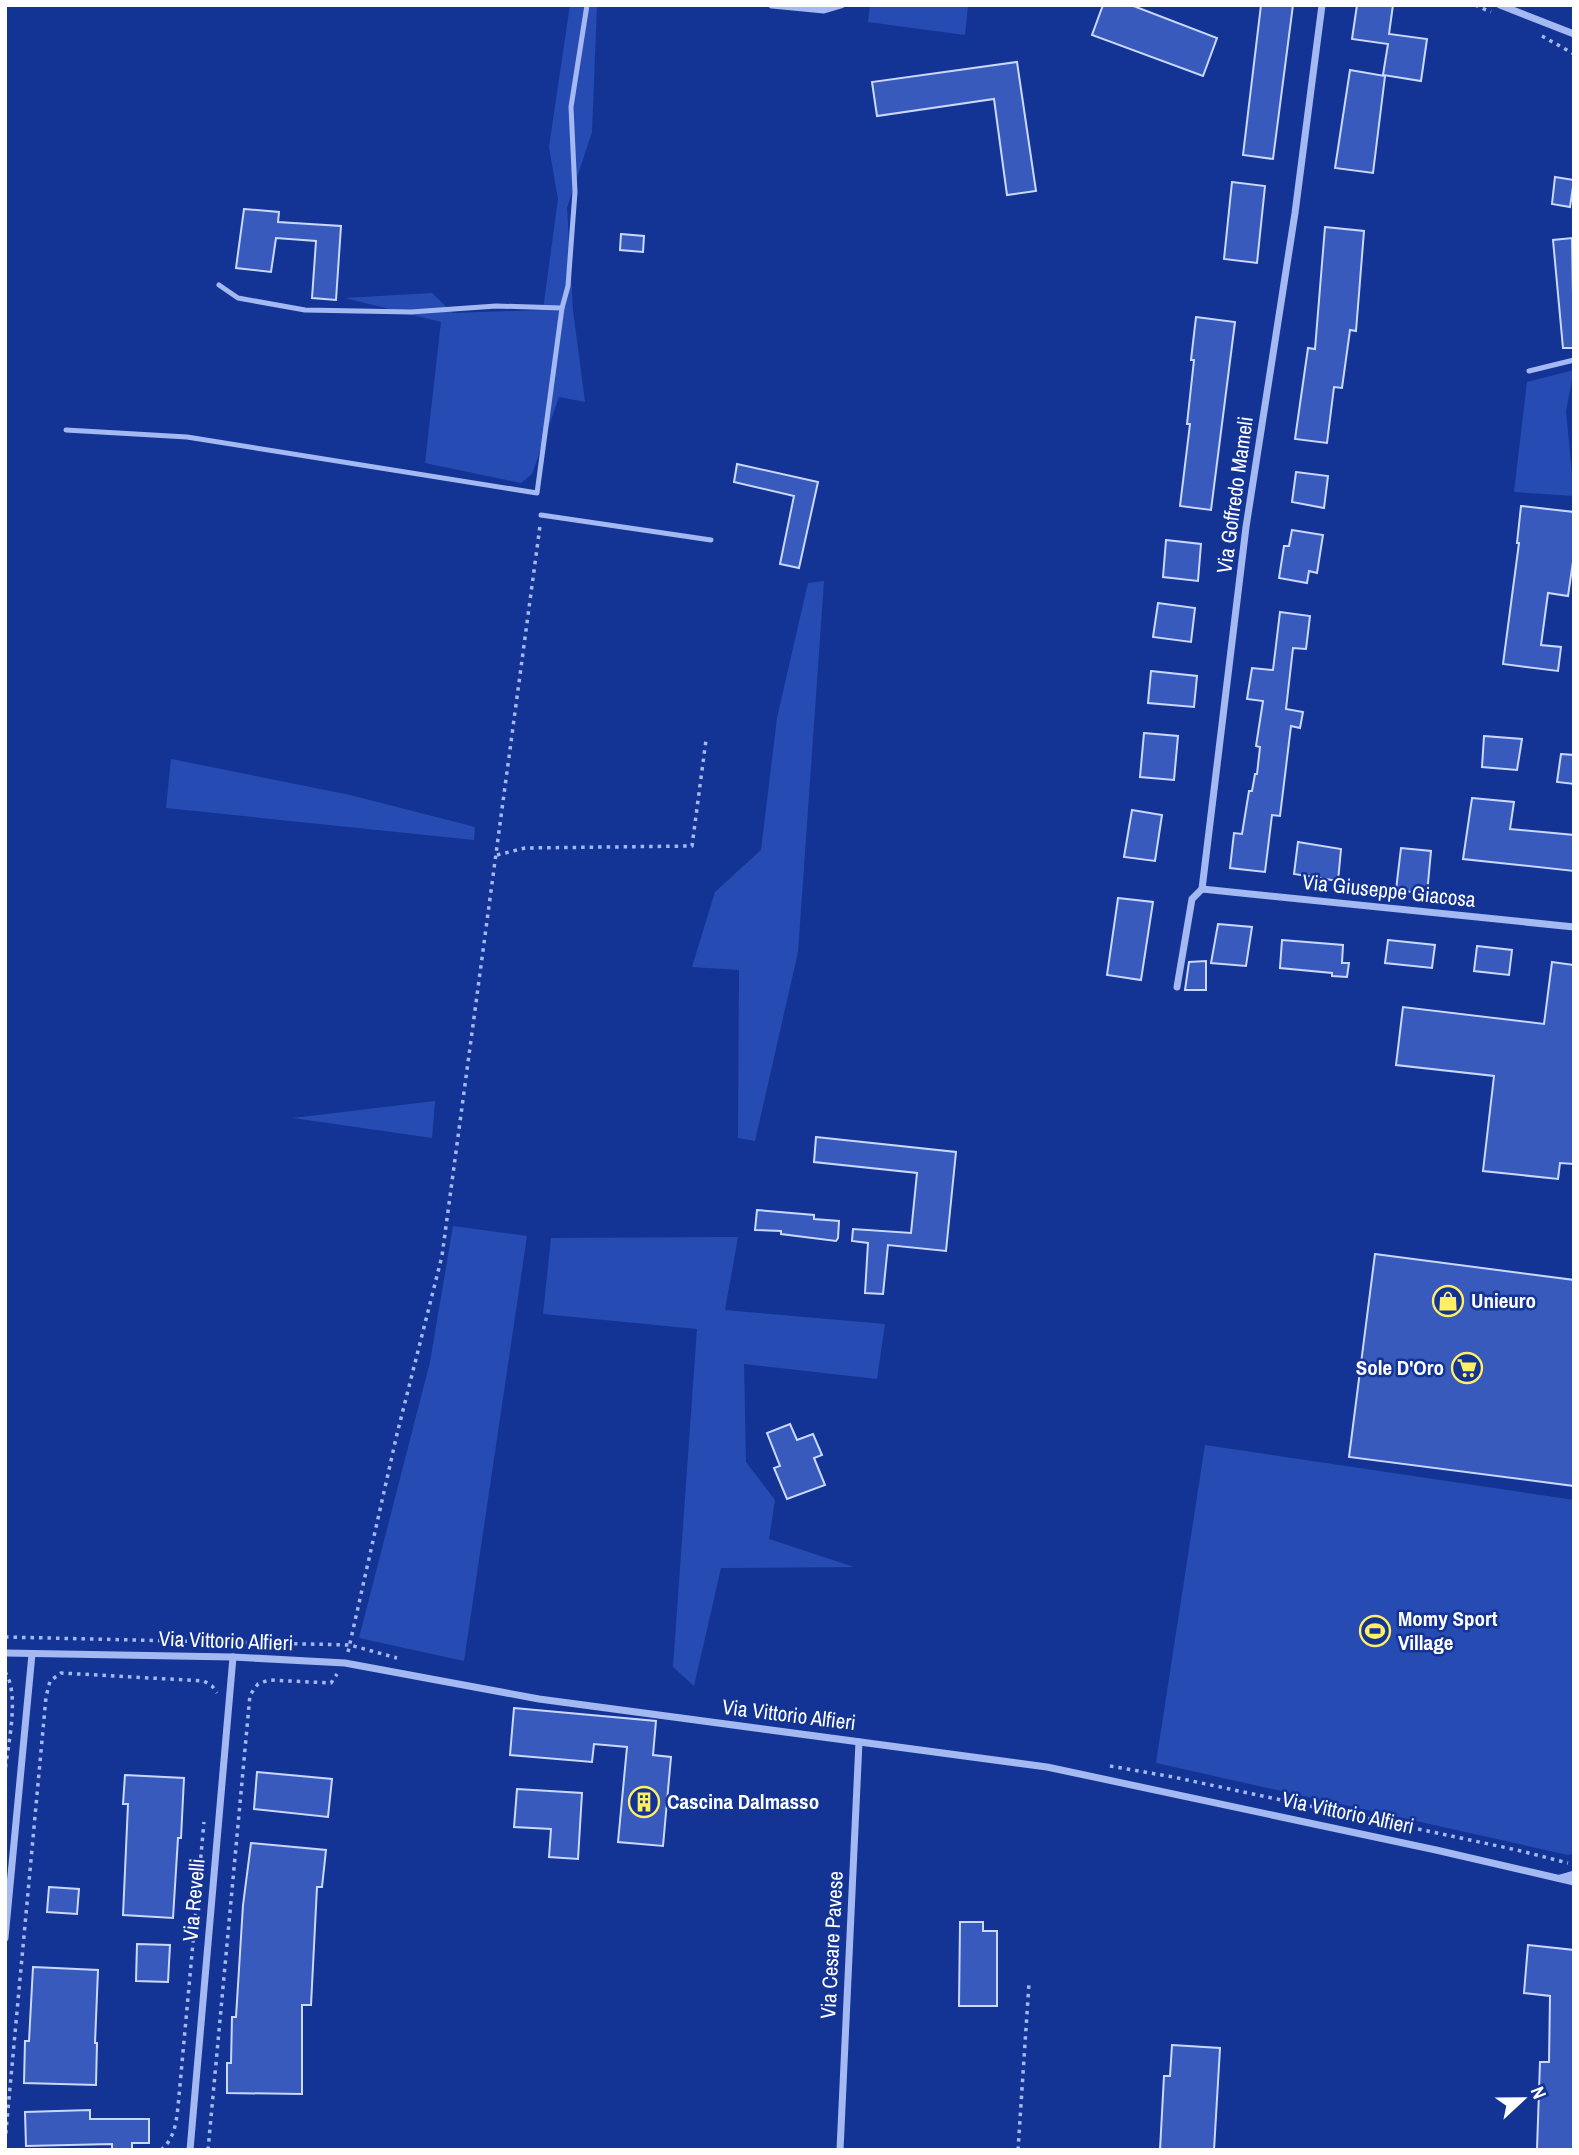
<svg xmlns="http://www.w3.org/2000/svg" width="1579" height="2155" font-family="'Archivo Narrow',sans-serif">
<rect width="100%" height="100%" fill="#143495"/>
<g fill="#264cb4">
<path d="M 570,5 L 597,5 L 592,132 L 567,208 L 573,310 L 585,402 L 559,397 L 532,474 L 521,483 L 425,463 L 441,322 L 345,298 L 432,293 L 453,313 L 543,310 L 558,199 L 549,147 Z"/>
<path d="M 870,5 L 968,5 L 965,35 L 868,22 Z"/>
<path d="M 1574,370 L 1566,411 L 1574,496 L 1514,492 L 1527,382 Z"/>
<path d="M 824,581 L 798,952 L 755,1141 L 738,1138 L 739,970 L 692,967 L 715,892 L 761,850 L 777,718 L 808,583 Z"/>
<path d="M 171,759 L 350,795 L 475,827 L 474,840 L 166,808 Z"/>
<path d="M 435,1101 L 432,1138 L 293,1118 Z"/>
<path d="M 453,1226 L 527,1236 L 464,1661 L 359,1638 L 430,1362 Z"/>
<path d="M 738,1237 L 725,1310 L 885,1324 L 877,1379 L 744,1364 L 746,1462 L 775,1500 L 769,1539 L 854,1567 L 721,1568 L 694,1686 L 673,1667 L 697,1329 L 543,1314 L 551,1238 Z"/>
<path d="M 1205,1445 L 1574,1500 L 1574,1853 L 1568,1855 L 1156,1763 Z"/>
</g>
<g fill="#385abc" stroke="#cbd8fd" stroke-width="2">
<path d="M 1103,5 L 1131,5 L 1217,38 L 1203,76 L 1092,35 Z"/>
<path d="M 1261,5 L 1293,5 L 1273,159 L 1243,155 Z"/>
<path d="M 1357,5 L 1393,5 L 1389,34 L 1427,39 L 1421,81 L 1383,75 L 1388,44 L 1352,39 Z"/>
<path d="M 1017,62 L 1036,191 L 1007,195 L 994,99 L 877,116 L 872,82 Z"/>
<path d="M 1350,70 L 1385,76 L 1373,173 L 1335,168 Z"/>
<path d="M 1555,177 L 1574,180 L 1570,207 L 1552,204 Z"/>
<path d="M 1232,182 L 1265,186 L 1257,263 L 1224,259 Z"/>
<path d="M 244,209 L 279,212 L 278,222 L 341,226 L 336,300 L 312,298 L 316,241 L 276,238 L 271,272 L 236,268 Z"/>
<path d="M 1325,227 L 1364,231 L 1356,331 L 1350,330 L 1342,388 L 1334,387 L 1327,443 L 1295,439 L 1308,348 L 1315,349 Z"/>
<path d="M 621,234 L 644,236 L 643,252 L 620,250 Z"/>
<path d="M 1572,238 L 1574,348 L 1563,348 L 1553,240 Z"/>
<path d="M 1196,317 L 1235,322 L 1211,510 L 1180,506 L 1190,424 L 1187,424 L 1194,360 L 1191,360 Z"/>
<path d="M 737,464 L 818,482 L 799,568 L 780,564 L 794,496 L 734,482 Z"/>
<path d="M 1296,472 L 1328,476 L 1324,508 L 1292,502 Z"/>
<path d="M 1521,506 L 1574,512 L 1574,555 L 1568,596 L 1548,593 L 1541,645 L 1561,647 L 1558,671 L 1503,664 L 1519,543 L 1517,543 Z"/>
<path d="M 1292,530 L 1323,535 L 1317,573 L 1309,571 L 1307,583 L 1279,578 L 1284,546 L 1289,546 Z"/>
<path d="M 1166,540 L 1201,544 L 1198,581 L 1163,577 Z"/>
<path d="M 1158,603 L 1195,608 L 1191,642 L 1153,637 Z"/>
<path d="M 1280,612 L 1310,616 L 1306,649 L 1293,648 L 1286,709 L 1303,712 L 1300,728 L 1291,726 L 1280,816 L 1272,815 L 1265,872 L 1230,868 L 1234,833 L 1242,834 L 1249,791 L 1252,791 L 1255,774 L 1257,774 L 1260,747 L 1256,746 L 1263,701 L 1247,699 L 1252,668 L 1273,670 Z"/>
<path d="M 1151,671 L 1197,676 L 1194,707 L 1148,703 Z"/>
<path d="M 1144,733 L 1178,736 L 1174,780 L 1140,777 Z"/>
<path d="M 1484,736 L 1522,739 L 1517,770 L 1482,767 Z"/>
<path d="M 1561,754 L 1574,755 L 1574,784 L 1557,782 Z"/>
<path d="M 1472,798 L 1514,802 L 1510,829 L 1574,835 L 1574,871 L 1463,859 Z"/>
<path d="M 1132,810 L 1162,815 L 1155,861 L 1124,857 Z"/>
<path d="M 1298,842 L 1341,849 L 1338,881 L 1294,874 Z"/>
<path d="M 1401,848 L 1431,851 L 1427,894 L 1396,890 Z"/>
<path d="M 1118,898 L 1153,902 L 1141,980 L 1107,975 Z"/>
<path d="M 1218,924 L 1252,927 L 1246,966 L 1211,963 Z"/>
<path d="M 1282,940 L 1343,945 L 1342,963 L 1349,963 L 1347,977 L 1332,976 L 1332,973 L 1280,968 Z"/>
<path d="M 1388,940 L 1435,945 L 1432,968 L 1385,963 Z"/>
<path d="M 1477,946 L 1512,950 L 1509,975 L 1474,971 Z"/>
<path d="M 1206,961 L 1206,990 L 1185,990 L 1189,962 Z"/>
<path d="M 1552,962 L 1574,965 L 1574,1164 L 1560,1163 L 1558,1179 L 1483,1171 L 1494,1076 L 1396,1065 L 1403,1007 L 1544,1024 Z"/>
<path d="M 816,1137 L 956,1152 L 946,1251 L 888,1245 L 883,1294 L 865,1293 L 868,1243 L 852,1241 L 853,1229 L 911,1233 L 917,1173 L 814,1162 Z"/>
<path d="M 757,1210 L 814,1215 L 814,1219 L 839,1221 L 838,1238 L 836,1241 L 781,1234 L 781,1231 L 755,1230 Z"/>
<path d="M 1375,1254 L 1574,1280 L 1574,1486 L 1349,1457 Z"/>
<path d="M 790,1424 L 797,1440 L 813,1434 L 822,1455 L 814,1458 L 825,1485 L 787,1499 L 774,1468 L 780,1466 L 767,1433 Z"/>
<path d="M 514,1708 L 656,1721 L 653,1755 L 671,1757 L 663,1846 L 618,1842 L 627,1747 L 594,1744 L 592,1762 L 510,1755 Z"/>
<path d="M 257,1772 L 332,1779 L 328,1817 L 254,1809 Z"/>
<path d="M 125,1775 L 184,1778 L 181,1838 L 178,1838 L 173,1918 L 123,1915 L 128,1804 L 123,1804 Z"/>
<path d="M 517,1789 L 582,1793 L 578,1859 L 549,1857 L 551,1829 L 514,1827 Z"/>
<path d="M 251,1843 L 326,1850 L 322,1887 L 317,1887 L 311,2005 L 302,2005 L 302,2094 L 227,2093 L 227,2063 L 231,2063 L 232,2017 L 236,2017 L 243,1905 Z"/>
<path d="M 49,1887 L 79,1889 L 77,1914 L 47,1912 Z"/>
<path d="M 960,1922 L 983,1922 L 983,1931 L 997,1931 L 997,2006 L 959,2006 Z"/>
<path d="M 137,1944 L 170,1945 L 168,1982 L 136,1981 Z"/>
<path d="M 1528,1945 L 1574,1950 L 1574,2149 L 1537,2149 L 1540,2062 L 1549,2062 L 1550,1996 L 1524,1993 Z"/>
<path d="M 33,1967 L 98,1970 L 95,2043 L 97,2043 L 96,2085 L 24,2083 L 25,2041 L 29,2041 Z"/>
<path d="M 1172,2045 L 1220,2048 L 1214,2150 L 1160,2150 L 1164,2076 L 1170,2076 Z"/>
<path d="M 90,2110 L 90,2119 L 149,2119 L 149,2143 L 132,2143 L 132,2150 L 112,2150 L 112,2144 L 26,2146 L 25,2112 Z"/>
</g>
<g fill="none" stroke-linecap="round" stroke-linejoin="round">
<g stroke="#a4b9f2" stroke-width="3.5" stroke-dasharray="3.5 5" stroke-linecap="butt">
<path d="M 1475,5 L 1491,12"/>
<path d="M 1542,36 L 1574,54"/>
<path d="M 497,855 L 525,848 L 692,846 L 706,740"/>
<path d="M 5,1637 L 350,1645 L 397,1658"/>
<path d="M 348,1652 L 397,1434 L 442,1256 L 540,526"/>
<path d="M 5,1672 C 20,1693 8,1745 5,1771"/>
<path d="M 1110,1766 L 1173,1777 L 1517,1850 L 1568,1863"/>
<path d="M 5,2142 L 46,1697 L 50,1681 L 61,1673 L 204,1681 L 212,1686 L 217,1693"/>
<path d="M 161,2150 C 174,2139 176,2124 178,2107 L 204,1822"/>
<path d="M 208,2150 L 250,1695 L 258,1684 L 269,1680 L 331,1683 L 337,1674"/>
<path d="M 1018,2150 L 1029,1983"/>
</g>
<g stroke="#a4b9f2" stroke-width="5">
<path d="M 219,285 L 238,298 L 305,310 L 411,312 L 496,306 L 562,308"/>
<path d="M 1529,371 L 1574,360"/>
<path d="M 66,430 L 187,437 L 537,493 L 562,308 L 568,286 L 575,192 L 571,107 L 587,5"/>
<path d="M 541,515 L 711,540"/>
</g>
<g stroke="#a4b9f2" stroke-width="7">
<path d="M 772,5 L 824,10 L 841,5"/>
<path d="M 1500,5 L 1574,34"/>
<path d="M 1202,889 L 1574,927"/>
<path d="M 1177,987 L 1192,899 L 1202,889 L 1246,527 L 1295,213 L 1322,5"/>
<path d="M 5,1653 L 233,1657 L 345,1663 L 539,1699 L 1047,1767 L 1436,1850 L 1574,1882"/>
<path d="M 1560,1878 L 1574,1874"/>
<path d="M 5,1938 L 32,1654"/>
<path d="M 190,2150 L 233,1657"/>
<path d="M 840,2150 L 859,1742"/>
</g>
</g>
<defs>
<g id="shop-ring" transform="scale(1.575)"><circle r="9.5" fill="#143495" stroke="#ffef65" stroke-width="1.5"/><path d="M-5-2.5h2.3a2.7 3.5 0 0 1 5.4 0H5L5.5 6h-11ZM-1.5-2.5h3a1.5 2.3 0 0 0-3 0Z" fill="#ffef65"/></g>
<g id="supermarket-ring" transform="scale(1.575)"><circle r="9.5" fill="#143495" stroke="#ffef65" stroke-width="1.5"/><path d="M-6-5.5h2.5l.6 2H6L4.5 2H-2.5L-4.4-4H-6ZM-1.5 3.2a1.3 1.3 0 1 0 .1 0ZM3 3.2a1.3 1.3 0 1 0 .1 0Z" fill="#ffef65"/></g>
<g id="stadium-ring" transform="scale(1.575)"><circle r="9.5" fill="#143495" stroke="#ffef65" stroke-width="1.5"/><path d="M0-5a6.5 5 0 1 0 0 10a6.5 5 0 1 0 0-10ZM-3.5-1.8h7v3.6h-7Z" fill="#ffef65"/></g>
<g id="building-ring" transform="scale(1.575)"><circle r="9.5" fill="#143495" stroke="#ffef65" stroke-width="1.5"/><path d="M-4-6H4V6H1V3H-1V6H-4ZM-2.5-4.3h1.7v1.8h-1.7ZM.8-4.3h1.7v1.8H.8ZM-2.5-1h1.7V.8h-1.7ZM.8-1h1.7V.8H.8Z" fill="#ffef65"/></g>
</defs>
<g fill-rule="evenodd">
<use href="#shop-ring" x="1448" y="1301"/>
<use href="#supermarket-ring" x="1467" y="1368"/>
<use href="#stadium-ring" x="1375" y="1631"/>
<use href="#building-ring" x="644" y="1802"/>
</g>
<g text-anchor="middle" stroke-width="5" stroke-linejoin="round" paint-order="stroke">
<g font-size="21" fill="#fff" stroke="#143495">
<text transform="translate(1235 495) rotate(-82)" y="7">Via Goffredo Mameli</text>
<text transform="translate(1389 891) rotate(6)" y="7">Via Giuseppe Giacosa</text>
<text transform="translate(226 1641) rotate(2)" y="7">Via Vittorio Alfieri</text>
<text transform="translate(789 1715) rotate(7)" y="7">Via Vittorio Alfieri</text>
<text transform="translate(1348 1813) rotate(12)" y="7">Via Vittorio Alfieri</text>
<text transform="translate(194 1900) rotate(-85)" y="7">Via Revelli</text>
<text transform="translate(832 1945) rotate(-87)" y="7">Via Cesare Pavese</text>
</g>
<g font-size="21" font-weight="bold" fill="#fff" stroke="#143495" text-anchor="start">
<text x="1471" y="1308">Unieuro</text>
<text x="1444" y="1375" text-anchor="end">Sole D'Oro</text>
<text x="1398" y="1626">Momy Sport<tspan x="1398" dy="24">Village</tspan></text>
<text x="667" y="1809">Cascina Dalmasso</text>
</g>
</g>
<rect width="1579" height="2155" fill="none" stroke="#ffffff" stroke-width="14"/>
<g transform="translate(1523 2099) rotate(68)" stroke="#143495" stroke-width="5" paint-order="stroke">
<path d="M0-5L12 26L0 18L-12 26Z" fill="#ffffff"/>
<text y="-10" font-size="19" font-weight="bold" text-anchor="middle" fill="#ffffff">N</text>
</g>
</svg>
